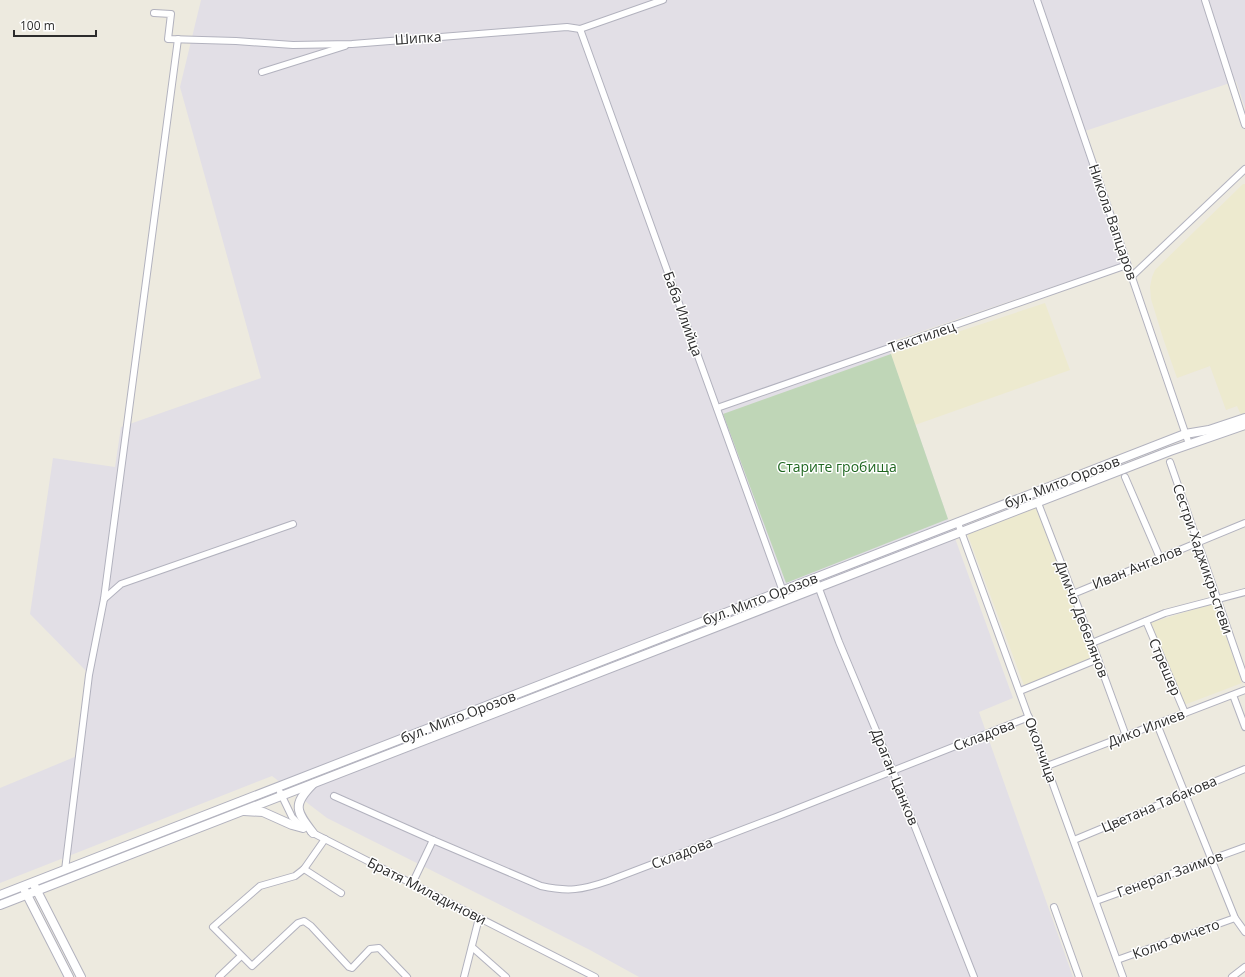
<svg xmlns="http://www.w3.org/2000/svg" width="1245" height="977" font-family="'Open Sans',sans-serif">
<rect width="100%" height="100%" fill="#edeadf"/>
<path fill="#e2dfe6" d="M 201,0 L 1245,0 L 1245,108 L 1236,81 L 1082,132 L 1126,262 L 887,343 L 948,519 L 1013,698 L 979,712 L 1073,977 L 639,977 L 590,950 L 327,818 L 272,776 L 0,883 L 0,788 L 77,756 L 87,672 L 30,614 L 53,458 L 115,467 L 121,427 L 261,378 L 180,87 Z"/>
<g fill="#edeacf">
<path d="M 1243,184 L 1245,184 L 1245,413 L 1241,415 L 1237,406 L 1226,410 L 1210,366 L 1177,378 L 1163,338 L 1151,299 L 1150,287 L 1152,277 L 1155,270 Z"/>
<path d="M 1045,303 L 1070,370 L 915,425 L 891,354 Z"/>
<path d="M 1036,506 L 1095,661 L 1025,688 L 967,533 Z"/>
<path d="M 1215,603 L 1242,683 L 1184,705 L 1150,623 Z"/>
</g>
<path fill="#bfd6b7" d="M 891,354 L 948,519 L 786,583 L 723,414 Z"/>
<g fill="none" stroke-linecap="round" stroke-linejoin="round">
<g stroke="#b2b2be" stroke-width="8">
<g id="street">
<path d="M 1037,0 L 1189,444"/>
<path d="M 1205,0 L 1245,125"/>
<path d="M 154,13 L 171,14 L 168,39 L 236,41 L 293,45 L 352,44 L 567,27 L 580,29 L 663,0"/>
<path d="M 580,29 L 786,600"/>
<path d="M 262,72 L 345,46"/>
<path d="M 1131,277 L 1245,169"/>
<path d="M 717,408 L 1127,265"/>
<path d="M 1170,462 L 1245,679"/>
<path d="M 1125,477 L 1160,558"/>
<path d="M 1038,503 L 1092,643 L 1126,736"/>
<path d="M 958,523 L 1123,977"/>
<path d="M 815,578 L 839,642 L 893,771 L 974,977"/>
<path d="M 1073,594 L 1245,523"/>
<path d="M 104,599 L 121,584 L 293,524"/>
<path d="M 1146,621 L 1185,713"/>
<path d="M 1092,643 L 1165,613 L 1245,592"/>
<path d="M 1020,691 L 1098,659"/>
<path d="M 1233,695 L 1245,727"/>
<path d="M 1157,724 L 1235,918 L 1245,932"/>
<path d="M 1047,766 L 1245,690"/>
<path d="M 280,792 L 292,817 L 301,826"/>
<path d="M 334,796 L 433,840 L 541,886 C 568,892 582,890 608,881 L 776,817 L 1029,717"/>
<path d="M 311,832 L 595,977"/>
<path d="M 325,839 L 304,869 L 295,876 L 260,886 L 213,927 L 252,966 L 298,923 L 304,921 L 311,926 L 349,967 L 352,968 L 370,949 L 379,948 L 407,977"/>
<path d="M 1074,840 L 1245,769"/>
<path d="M 304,869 L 341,893"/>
<path d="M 65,870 L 89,675 L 104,599 L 178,39"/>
<path d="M 412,884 L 433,840"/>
<path d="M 1096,901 L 1245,847"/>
<path d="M 1054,907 L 1079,977"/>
<path d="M 472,947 L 506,977"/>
<path d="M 1117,960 L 1235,918"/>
<path d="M 219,977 L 241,956"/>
<path d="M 464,977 L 479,918"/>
<path d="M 1232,977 L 1245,967"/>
</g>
</g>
<g stroke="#b2b2be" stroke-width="10">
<g id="secondary">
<path d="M 313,784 C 292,805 296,811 313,833"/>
<path d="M 244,811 L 263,812 L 292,825 L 303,828"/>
<path d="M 35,887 L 81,977"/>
<path d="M 25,891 L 69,977"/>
<path d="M 0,895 L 1185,434 L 1209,430 L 1245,418"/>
<path d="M 0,905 L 1170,451 L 1245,425"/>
</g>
</g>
<use href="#street" stroke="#fff" stroke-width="6"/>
<use href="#secondary" stroke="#fff" stroke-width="8"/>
</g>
<g text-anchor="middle" stroke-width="3" stroke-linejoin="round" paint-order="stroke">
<g font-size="14" fill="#2c2c2c" stroke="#fff">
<text transform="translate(418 38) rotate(-4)" y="5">Шипка</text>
<text transform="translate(1113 222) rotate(71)" y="5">Никола Вапцаров</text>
<text transform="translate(683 314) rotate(70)" y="5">Баба Илийца</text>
<text transform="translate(922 337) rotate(-19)" y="5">Текстилец</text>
<text transform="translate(1062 482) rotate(-21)" y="5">бул. Мито Орозов</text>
<text transform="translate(1203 559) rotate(71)" y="5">Сестри Хаджикръстеви</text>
<text transform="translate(1137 567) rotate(-22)" y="5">Иван Ангелов</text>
<text transform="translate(760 599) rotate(-21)" y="5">бул. Мито Орозов</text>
<text transform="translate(1082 619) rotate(69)" y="5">Димчо Дебелянов</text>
<text transform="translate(1165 667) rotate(67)" y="5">Стрешер</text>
<text transform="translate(458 717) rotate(-21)" y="5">бул. Мито Орозов</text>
<text transform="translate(1146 728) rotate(-21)" y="5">Дико Илиев</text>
<text transform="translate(984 735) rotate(-21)" y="5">Складова</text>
<text transform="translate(1041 750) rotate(70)" y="5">Околчица</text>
<text transform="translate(895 777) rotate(68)" y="5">Драган Цанков</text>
<text transform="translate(1159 804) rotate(-23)" y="5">Цветана Табакова</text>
<text transform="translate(682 853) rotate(-21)" y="5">Складова</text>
<text transform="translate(1170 874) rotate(-20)" y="5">Генерал Заимов</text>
<text transform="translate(427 891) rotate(27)" y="5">Братя Миладинови</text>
<text transform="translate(1176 939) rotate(-20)" y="5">Колю Фичето</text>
</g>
<g font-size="14" fill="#1e661f" stroke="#fff">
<text x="837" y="472">Старите гробища</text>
</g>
</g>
<path d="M14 30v6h82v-6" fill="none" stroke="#2c2c2c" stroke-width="2"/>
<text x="20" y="30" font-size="12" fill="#2c2c2c" stroke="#ffffff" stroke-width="3" paint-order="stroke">100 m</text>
</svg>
